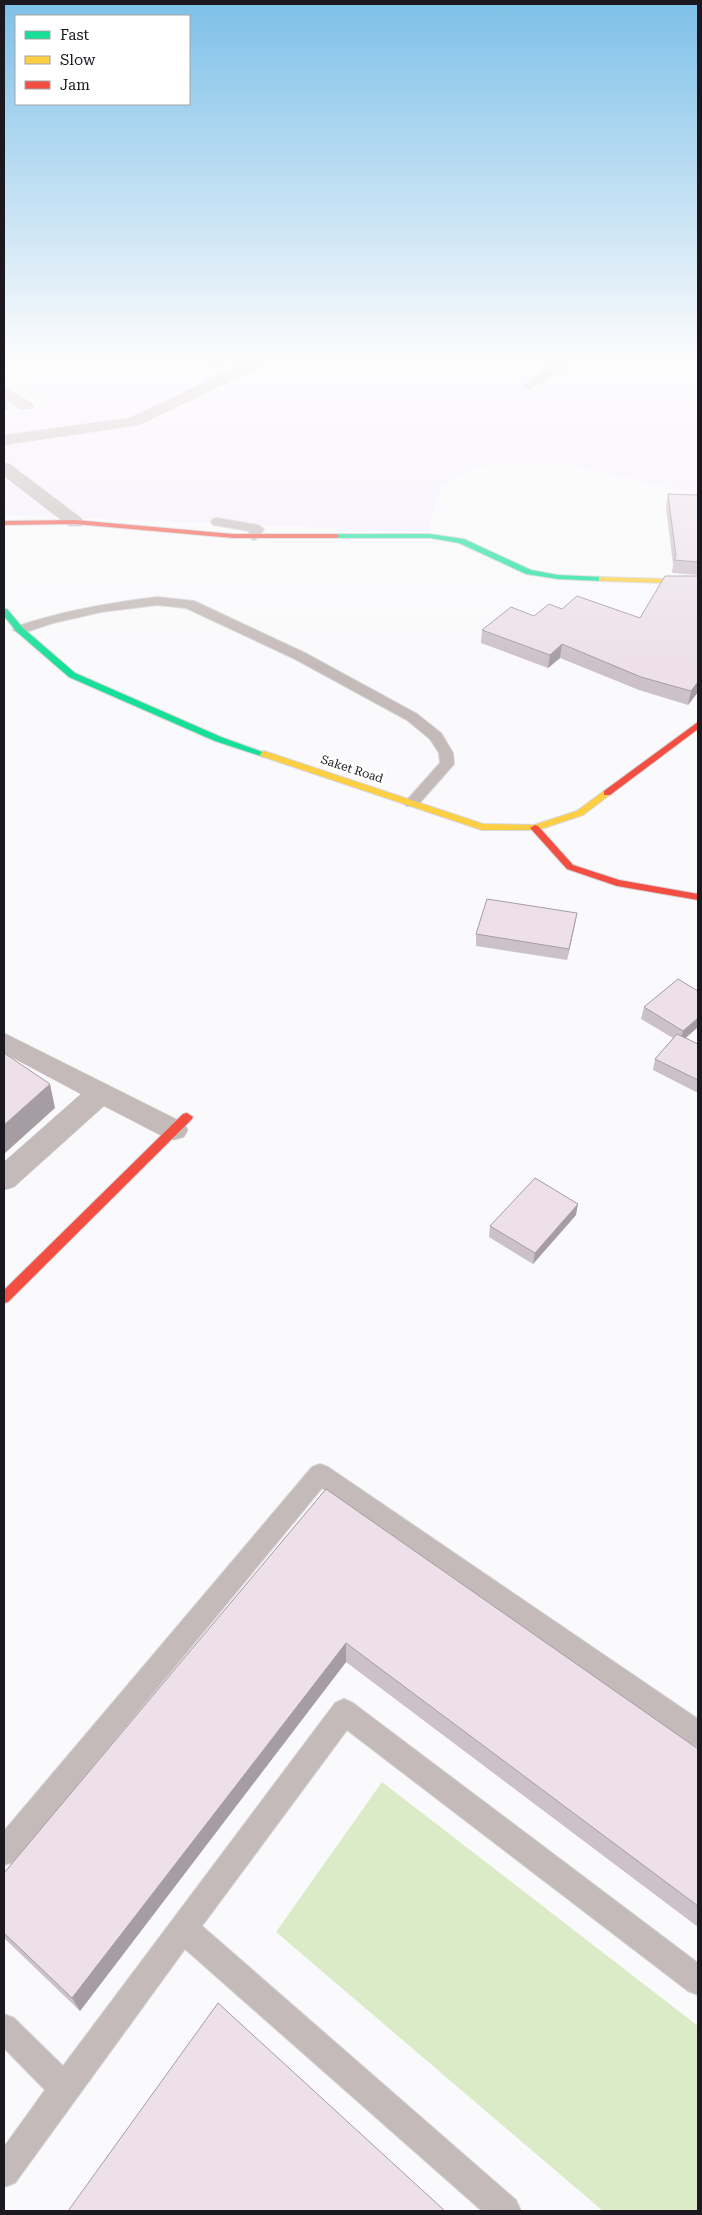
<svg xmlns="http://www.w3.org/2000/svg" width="702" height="2215" font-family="'Roboto Serif',serif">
<rect width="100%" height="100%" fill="#faf9fb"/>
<path fill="#f6effd" d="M 64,357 L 698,357 L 698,494 L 562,463 L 476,466 L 441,485 L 428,532 L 4,515 L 4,416 L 45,403 L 24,382 Z"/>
<path fill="#dbebc7" d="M 382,1782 L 698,2026 L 698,2211 L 603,2211 L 276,1932 Z"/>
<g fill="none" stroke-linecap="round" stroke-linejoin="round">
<g stroke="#d6d5d8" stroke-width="2">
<g id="lane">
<path d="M 518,357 L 536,357 L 558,361 L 564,357 L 575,357 L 565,367 L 529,390 L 524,387 L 525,385 L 551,366 Z"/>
<path d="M 217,518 L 258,525 L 264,529 L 257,539 L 253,540 L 247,536 L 250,531 L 213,525 L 211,522 L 213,519 Z"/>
<path d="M 157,597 L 194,601 L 305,653 L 417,714 L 441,733 L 453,753 L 454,764 L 417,806 L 407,806 L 404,803 L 407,800 L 440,763 L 439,753 L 430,739 L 407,720 L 295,659 L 186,608 L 157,605 L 101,612 L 53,623 L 20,634 L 13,630 L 15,627 C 62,611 108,603 157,597 Z"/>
<path d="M 320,1464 L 328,1467 L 698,1719 L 698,1747 L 689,1743 L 322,1488 L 14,1862 L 4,1865 L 4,1831 L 312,1467 Z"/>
<path d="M 344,1699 L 353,1703 L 698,1963 L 698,1995 L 688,1991 L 347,1730 L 202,1926 L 516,2200 L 521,2211 L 482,2211 L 185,1949 L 15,2183 L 4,2187 L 4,2147 L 45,2090 L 4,2048 L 4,2014 L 14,2018 L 63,2066 L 335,1703 Z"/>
</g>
</g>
<g stroke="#d6d5d8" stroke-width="1">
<g id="street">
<path d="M 4,357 L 18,357 L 15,360 L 4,363 Z"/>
<path d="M 258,357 L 277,357 L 274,360 L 139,425 L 4,445 L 4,435 L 129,418 Z"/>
<path d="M 4,387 L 32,403 L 34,406 L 32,409 L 20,409 L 4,399 Z"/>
<path d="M 4,463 L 10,464 L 81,518 L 84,522 L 81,526 L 69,526 L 4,476 Z"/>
<path d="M 4,1033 L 184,1123 L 188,1130 L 184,1137 L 174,1140 L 164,1137 L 104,1106 L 14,1187 L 4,1190 L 4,1162 L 81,1094 L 4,1053 Z"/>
</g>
</g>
<g stroke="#d6d5d8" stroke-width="2">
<g id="fast">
<path d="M 333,534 L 430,534 L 464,539 L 531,570 L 558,575 L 602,577 L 606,579 L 602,581 L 558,579 L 526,574 L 459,543 L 430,538 L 336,538 L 332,536 Z"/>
<path d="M 4,609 L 7,609 L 23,628 L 75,673 L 221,737 L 268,754 L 264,757 L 215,741 L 69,677 L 17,632 L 4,616 Z"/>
</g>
</g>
<g stroke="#d6d5d8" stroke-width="2">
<g id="slow">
<path d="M 599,577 L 698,580 L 698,584 L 602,581 L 599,581 Z"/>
<path d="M 264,751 L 483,824 L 534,825 L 577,811 L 604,791 L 610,791 L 612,793 L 583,815 L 538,830 L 482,830 L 261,756 L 260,754 Z"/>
</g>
</g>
<g stroke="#d6d5d8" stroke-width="2">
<g id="jam">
<path d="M 75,520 L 233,534 L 336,534 L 340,536 L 336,538 L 233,538 L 75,524 L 4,525 L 4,521 Z"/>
<path d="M 698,722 L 698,729 L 610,795 L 604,795 L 604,791 Z"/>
<path d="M 535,825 L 538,826 L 573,865 L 619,880 L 698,894 L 698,900 L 617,886 L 567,869 L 532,830 L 530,828 Z"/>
<path d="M 187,1113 L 193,1117 L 191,1120 L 8,1302 L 4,1303 L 4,1290 L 183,1114 Z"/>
</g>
</g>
<use href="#lane" fill="#c4bab9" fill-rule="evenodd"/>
<use href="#street" fill="#c4bab9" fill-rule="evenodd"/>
<use href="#fast" fill="#16e098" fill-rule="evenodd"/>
<use href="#slow" fill="#ffcf43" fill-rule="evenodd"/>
<use href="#jam" fill="#f24e42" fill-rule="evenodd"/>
</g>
<g fill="#ccc1c8">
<path d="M 186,357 L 239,357 L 218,367 Z"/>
<path d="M 668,494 L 698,495 L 698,575 L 672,573 L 673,564 L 666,507 Z"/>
<path d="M 698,576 L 698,692 L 688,705 L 639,690 L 560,658 L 548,668 L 481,643 L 482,630 L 562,609 L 640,618 Z"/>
<path d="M 577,913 L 575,924 L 567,960 L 476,946 L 476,934 Z"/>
<path d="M 644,1007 L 698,1027 L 685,1038 L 698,1044 L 698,1093 L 653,1070 L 655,1059 L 673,1038 L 641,1019 Z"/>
<path d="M 576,1215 L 533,1264 L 489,1237 L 490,1226 Z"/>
<path d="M 326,1489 L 698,1749 L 698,1927 L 346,1662 L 80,2011 L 4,1938 L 4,1873 Z"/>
</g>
<g fill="#a69da3">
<path d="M 217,357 L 239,357 L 218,367 Z"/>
<path d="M 5,394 L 7,409 L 4,410 L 4,395 Z"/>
<path d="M 562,644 L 560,658 L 548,668 L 550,655 Z"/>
<path d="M 698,682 L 698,692 L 688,705 L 691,691 Z"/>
<path d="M 577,913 L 575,924 L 567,960 L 569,949 Z"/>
<path d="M 698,1018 L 698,1027 L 680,1043 L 683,1031 Z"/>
<path d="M 50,1084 L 55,1108 L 4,1154 L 4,1125 Z"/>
<path d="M 578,1204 L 576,1215 L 533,1264 L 535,1253 Z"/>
<path d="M 346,1643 L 346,1662 L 80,2011 L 72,1998 Z"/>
</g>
<g fill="#ede0e9" stroke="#a69da3">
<path d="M 668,494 L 698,495 L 698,562 L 674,560 L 676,556 Z"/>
<path d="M 665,576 L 698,576 L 698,682 L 691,691 L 641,677 L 562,644 L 550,655 L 482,630 L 511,607 L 534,616 L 549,604 L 562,609 L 577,596 L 640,618 Z"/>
<path d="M 487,899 L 577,913 L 569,949 L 476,934 Z"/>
<path d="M 678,979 L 698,991 L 698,1018 L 683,1031 L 644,1007 Z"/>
<path d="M 677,1034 L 698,1044 L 698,1080 L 655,1059 Z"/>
<path d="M 4,1053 L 50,1084 L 4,1125 Z"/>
<path d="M 535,1178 L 578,1204 L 535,1253 L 490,1226 Z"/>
<path d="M 326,1489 L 698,1749 L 698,1906 L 346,1643 L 72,1998 L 4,1933 L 4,1873 Z"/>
<path d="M 218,2003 L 445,2211 L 68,2211 Z"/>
</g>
<linearGradient id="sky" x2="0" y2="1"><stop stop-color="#7dc0e8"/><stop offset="0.54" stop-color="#fdfcfd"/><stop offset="1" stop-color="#fdfcfd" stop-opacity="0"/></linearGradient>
<rect width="702" height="667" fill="url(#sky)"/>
<g text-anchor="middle" stroke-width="5" stroke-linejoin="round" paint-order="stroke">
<g font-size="12" fill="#1c181f" stroke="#fff">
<text transform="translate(352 769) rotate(18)" y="4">Saket Road</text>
</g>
</g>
<rect width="702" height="2215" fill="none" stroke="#1c181f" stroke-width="10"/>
<rect x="15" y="15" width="175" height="90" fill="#ffffff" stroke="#a4a3a5"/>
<rect x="25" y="31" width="25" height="8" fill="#16e098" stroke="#a4a3a5"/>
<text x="60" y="40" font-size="15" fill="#1c181f">Fast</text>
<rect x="25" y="56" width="25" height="8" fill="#ffcf43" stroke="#a4a3a5"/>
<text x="60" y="65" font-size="15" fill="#1c181f">Slow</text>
<rect x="25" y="81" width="25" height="8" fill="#f24e42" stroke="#a4a3a5"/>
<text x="60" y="90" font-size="15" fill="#1c181f">Jam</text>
</svg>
